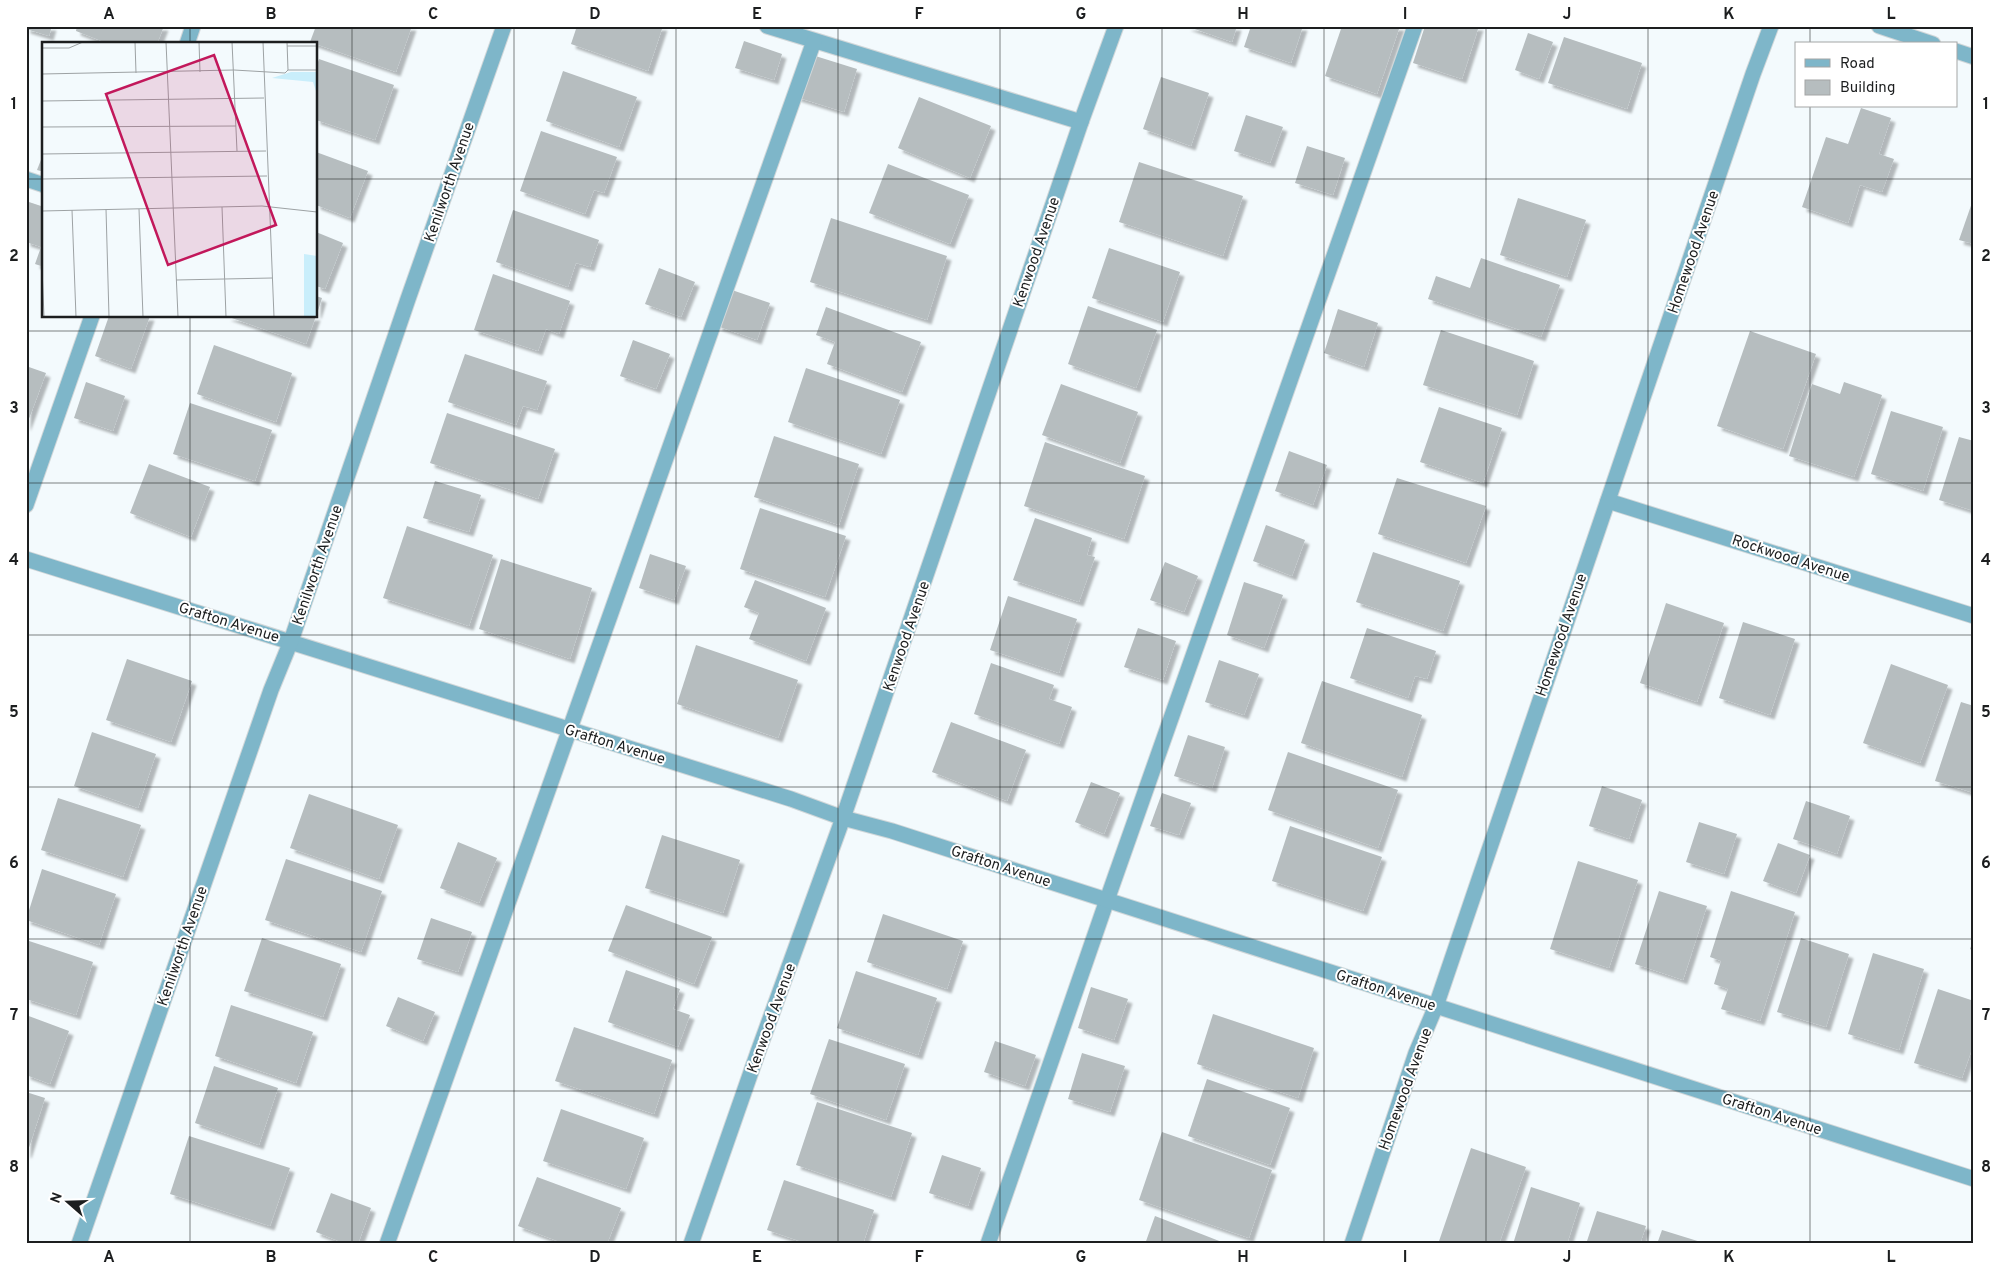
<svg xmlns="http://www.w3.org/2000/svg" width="2000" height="1270" font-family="Overpass,sans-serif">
<defs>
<filter id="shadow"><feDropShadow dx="4.5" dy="4.5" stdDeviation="1" flood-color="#0004"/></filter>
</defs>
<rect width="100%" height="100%" fill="#f3fafd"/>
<g fill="#b6bdbf" filter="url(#shadow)">
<path d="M 26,26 L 52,26 L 49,36 L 26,29 Z"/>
<path d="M 77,26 L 164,26 L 157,44 L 109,44 L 76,31 Z"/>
<path d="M 316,26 L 412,26 L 396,72 L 310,42 Z"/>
<path d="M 577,26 L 663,26 L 648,71 L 571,44 Z"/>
<path d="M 1186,26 L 1237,26 L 1232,42 Z"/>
<path d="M 1251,26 L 1303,26 L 1291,63 L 1244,47 Z"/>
<path d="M 1342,26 L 1400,26 L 1377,94 L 1325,76 Z"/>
<path d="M 1425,26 L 1479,26 L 1462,79 L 1413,63 Z"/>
<path d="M 1528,33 L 1553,42 L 1539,79 L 1515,70 Z"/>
<path d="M 1564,37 L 1642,63 L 1627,109 L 1548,83 Z"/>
<path d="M 744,41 L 782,54 L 774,80 L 735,68 Z"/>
<path d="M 809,54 L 857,69 L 844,112 L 796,97 Z"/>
<path d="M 319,59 L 394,85 L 375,140 L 316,120 L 316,68 Z"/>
<path d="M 563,71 L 637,97 L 619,147 L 546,121 Z"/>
<path d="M 1161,77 L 1209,93 L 1191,146 L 1143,129 Z"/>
<path d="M 919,97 L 991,126 L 970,178 L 898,148 Z"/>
<path d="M 1861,108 L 1891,118 L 1879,154 L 1894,159 L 1882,192 L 1860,185 L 1848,223 L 1802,207 L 1826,137 L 1848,144 Z"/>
<path d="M 1246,115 L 1283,127 L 1270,163 L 1234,151 Z"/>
<path d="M 541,131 L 617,157 L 604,193 L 594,190 L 585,214 L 520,191 Z"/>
<path d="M 1307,146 L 1345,158 L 1333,195 L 1295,183 Z"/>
<path d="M 44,152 L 44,172 L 37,170 Z"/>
<path d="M 316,152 L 368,171 L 350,218 L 316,205 Z"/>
<path d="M 1139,162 L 1243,196 L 1223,256 L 1119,222 Z"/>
<path d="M 888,164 L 969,195 L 950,244 L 869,213 Z"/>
<path d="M 1974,197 L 1974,244 L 1959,240 Z"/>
<path d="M 1518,198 L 1586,220 L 1567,277 L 1500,255 Z"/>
<path d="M 26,201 L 44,207 L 44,267 L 35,264 L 41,247 L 26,242 Z"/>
<path d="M 513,210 L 599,240 L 590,267 L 576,263 L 568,287 L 496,262 Z"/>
<path d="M 831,218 L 947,256 L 927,320 L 810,282 Z"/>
<path d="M 316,232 L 343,243 L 325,289 L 316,286 Z"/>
<path d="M 1109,248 L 1180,272 L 1163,322 L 1092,298 Z"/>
<path d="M 1481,258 L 1560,285 L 1541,337 L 1428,299 L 1436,276 L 1470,288 Z"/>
<path d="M 659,268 L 695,282 L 681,317 L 645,304 Z"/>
<path d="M 493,274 L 570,301 L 559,334 L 546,329 L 538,351 L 474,330 Z"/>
<path d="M 729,289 L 770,303 L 757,340 L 717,326 Z"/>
<path d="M 316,296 L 322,298 L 317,314 L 316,314 Z"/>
<path d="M 1088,306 L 1157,330 L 1136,388 L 1068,364 Z"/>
<path d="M 826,307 L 921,342 L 902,392 L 827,364 L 835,342 L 816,335 Z"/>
<path d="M 1338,309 L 1378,323 L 1364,367 L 1324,353 Z"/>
<path d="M 109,316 L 150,316 L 131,369 L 95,356 Z"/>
<path d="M 226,316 L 316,316 L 306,344 Z"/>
<path d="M 1441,330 L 1534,361 L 1517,415 L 1423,385 Z"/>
<path d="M 1750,331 L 1816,354 L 1783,449 L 1717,426 Z"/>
<path d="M 633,340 L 670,354 L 656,389 L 620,376 Z"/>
<path d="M 214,345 L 292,373 L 276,422 L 197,394 Z"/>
<path d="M 465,354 L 547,381 L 537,410 L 523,406 L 516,425 L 448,402 Z"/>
<path d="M 26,366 L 46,373 L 26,427 Z"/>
<path d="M 806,368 L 900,400 L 881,454 L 788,422 Z"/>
<path d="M 86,382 L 125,396 L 113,431 L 74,418 Z"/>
<path d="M 1844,382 L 1882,395 L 1854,477 L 1789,456 L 1812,384 L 1840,394 Z"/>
<path d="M 1061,384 L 1138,412 L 1120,463 L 1042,435 Z"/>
<path d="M 190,403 L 272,430 L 255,481 L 173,454 Z"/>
<path d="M 1439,407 L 1502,428 L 1483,483 L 1420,462 Z"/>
<path d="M 1891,411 L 1943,427 L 1923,491 L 1871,474 Z"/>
<path d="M 447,413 L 555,449 L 538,499 L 430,463 Z"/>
<path d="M 774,436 L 859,464 L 839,525 L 754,497 Z"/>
<path d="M 1959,437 L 1974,441 L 1974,511 L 1939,500 Z"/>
<path d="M 1045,442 L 1145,476 L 1124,539 L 1024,506 Z"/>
<path d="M 1289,451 L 1327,465 L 1313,505 L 1275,491 Z"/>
<path d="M 149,464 L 210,487 L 191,537 L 130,513 Z"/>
<path d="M 1397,478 L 1486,506 L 1466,563 L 1378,534 Z"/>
<path d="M 435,481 L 481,495 L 469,532 L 423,518 Z"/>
<path d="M 760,508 L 846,536 L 825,597 L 740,569 Z"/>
<path d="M 1035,518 L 1092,538 L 1087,555 L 1095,557 L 1079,602 L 1013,580 Z"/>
<path d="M 1266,525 L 1305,540 L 1292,576 L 1253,561 Z"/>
<path d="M 407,526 L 493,555 L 469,626 L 383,598 Z"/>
<path d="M 1373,552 L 1460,581 L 1443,631 L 1356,602 Z"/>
<path d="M 650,554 L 686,566 L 674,600 L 639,588 Z"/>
<path d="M 501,559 L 592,588 L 570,659 L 479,629 Z"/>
<path d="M 1165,562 L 1198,576 L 1184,612 L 1150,600 Z"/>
<path d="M 755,580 L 826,608 L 806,661 L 749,639 L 759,613 L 744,607 Z"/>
<path d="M 1244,582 L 1283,595 L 1264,648 L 1227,635 Z"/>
<path d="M 1008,596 L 1077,619 L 1059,673 L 990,650 Z"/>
<path d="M 1666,603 L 1724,623 L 1697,702 L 1640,683 Z"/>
<path d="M 1743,622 L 1795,639 L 1770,715 L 1719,698 Z"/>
<path d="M 1138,628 L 1176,641 L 1163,680 L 1124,667 Z"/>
<path d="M 1367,628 L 1436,651 L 1427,679 L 1415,676 L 1408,698 L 1350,678 Z"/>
<path d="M 696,645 L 798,680 L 778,738 L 677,704 Z"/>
<path d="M 127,659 L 192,681 L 171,742 L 106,720 Z"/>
<path d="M 1219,660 L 1259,674 L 1244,715 L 1205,702 Z"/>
<path d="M 991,663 L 1054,685 L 1049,699 L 1072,707 L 1059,744 L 974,714 Z"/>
<path d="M 1891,664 L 1948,685 L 1920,763 L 1863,743 Z"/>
<path d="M 1322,681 L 1422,715 L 1402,777 L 1301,743 Z"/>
<path d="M 1961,702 L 1974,706 L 1974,793 L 1935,781 Z"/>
<path d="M 951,722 L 1026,750 L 1007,801 L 932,772 Z"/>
<path d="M 92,732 L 156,754 L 138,808 L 74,786 Z"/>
<path d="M 1188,735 L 1225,747 L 1212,788 L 1174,776 Z"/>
<path d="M 1288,752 L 1398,790 L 1378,848 L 1268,810 Z"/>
<path d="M 1091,782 L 1120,793 L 1104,834 L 1075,822 Z"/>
<path d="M 1602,786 L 1642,800 L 1629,839 L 1589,826 Z"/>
<path d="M 1162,793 L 1191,803 L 1179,835 L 1150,826 Z"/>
<path d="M 309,794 L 398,825 L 379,879 L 290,848 Z"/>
<path d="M 58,798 L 141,825 L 123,877 L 41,850 Z"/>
<path d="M 1806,801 L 1850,816 L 1837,854 L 1793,839 Z"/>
<path d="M 1699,822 L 1737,834 L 1724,874 L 1686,862 Z"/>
<path d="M 1290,826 L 1382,857 L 1363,911 L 1272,881 Z"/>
<path d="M 662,835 L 740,860 L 723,913 L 645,888 Z"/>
<path d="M 458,842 L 497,858 L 479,903 L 440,888 Z"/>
<path d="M 1778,843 L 1810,855 L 1796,893 L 1763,881 Z"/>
<path d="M 286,859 L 382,891 L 361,952 L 265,920 Z"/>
<path d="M 1578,861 L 1638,880 L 1609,968 L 1550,949 Z"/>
<path d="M 42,869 L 116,894 L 99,945 L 26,920 Z"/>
<path d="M 1659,891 L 1707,906 L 1683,980 L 1635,964 Z"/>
<path d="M 1731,891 L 1795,912 L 1760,1021 L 1721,1009 L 1728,989 L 1714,984 L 1721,961 L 1710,957 Z"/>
<path d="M 626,905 L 712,937 L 694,984 L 608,951 Z"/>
<path d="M 883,914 L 963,941 L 947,989 L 867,962 Z"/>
<path d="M 431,918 L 472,932 L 458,972 L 417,959 Z"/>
<path d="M 262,938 L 341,964 L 323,1017 L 244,991 Z"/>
<path d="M 1801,938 L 1849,954 L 1826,1027 L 1777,1012 Z"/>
<path d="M 1974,938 L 1974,951 L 1970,949 Z"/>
<path d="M 26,940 L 93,962 L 76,1015 L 26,999 Z"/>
<path d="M 1873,953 L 1924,969 L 1899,1050 L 1848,1034 Z"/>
<path d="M 626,970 L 680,989 L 673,1009 L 690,1015 L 678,1047 L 608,1022 Z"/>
<path d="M 856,971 L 937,998 L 918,1055 L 837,1028 Z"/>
<path d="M 1091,987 L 1128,999 L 1114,1040 L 1078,1028 Z"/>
<path d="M 1938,989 L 1974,1001 L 1974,1043 L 1962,1078 L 1914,1063 Z"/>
<path d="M 398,997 L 435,1012 L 423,1041 L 386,1026 Z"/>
<path d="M 231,1005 L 313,1032 L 296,1083 L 215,1056 Z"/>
<path d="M 1213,1014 L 1314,1048 L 1298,1098 L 1197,1064 Z"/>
<path d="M 26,1015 L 69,1031 L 50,1084 L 26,1075 Z"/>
<path d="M 574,1027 L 672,1060 L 654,1114 L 555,1081 Z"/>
<path d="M 829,1039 L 905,1064 L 886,1120 L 810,1094 Z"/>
<path d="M 995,1041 L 1036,1055 L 1025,1086 L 984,1072 Z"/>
<path d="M 1082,1053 L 1125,1066 L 1110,1112 L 1068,1099 Z"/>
<path d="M 214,1066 L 278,1088 L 259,1145 L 195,1123 Z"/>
<path d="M 1207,1079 L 1290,1108 L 1270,1165 L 1188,1136 Z"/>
<path d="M 26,1092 L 45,1098 L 27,1154 L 26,1153 Z"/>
<path d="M 817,1102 L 912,1133 L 891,1197 L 796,1165 Z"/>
<path d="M 561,1109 L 644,1138 L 626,1189 L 543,1161 Z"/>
<path d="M 1162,1132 L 1272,1170 L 1249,1238 L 1139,1200 Z"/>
<path d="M 189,1136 L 290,1168 L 270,1226 L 170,1194 Z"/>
<path d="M 1471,1148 L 1526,1167 L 1499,1244 L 1438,1244 Z"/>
<path d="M 942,1155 L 981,1168 L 968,1206 L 929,1193 Z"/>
<path d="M 537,1177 L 621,1208 L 607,1244 L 565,1244 L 518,1226 Z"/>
<path d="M 784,1180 L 874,1210 L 863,1244 L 808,1244 L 767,1230 Z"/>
<path d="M 1531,1187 L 1580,1203 L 1567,1244 L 1513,1244 Z"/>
<path d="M 331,1193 L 371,1208 L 358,1244 L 346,1244 L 316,1232 Z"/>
<path d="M 1597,1211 L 1646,1226 L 1640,1244 L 1586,1244 Z"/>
<path d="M 1155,1216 L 1227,1244 L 1145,1244 Z"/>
<path d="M 1662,1230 L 1704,1243 L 1703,1244 L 1657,1244 Z"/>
</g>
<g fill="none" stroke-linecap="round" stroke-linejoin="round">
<g stroke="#d1d7d9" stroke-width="17">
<g id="lane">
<path d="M 767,26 L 1081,122"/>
<path d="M 187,44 L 193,26"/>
<path d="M 26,179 L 44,185"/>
<path d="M 26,505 L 92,316"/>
<path d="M 387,1244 L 814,41"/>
<path d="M 988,1244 L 1107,900 L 1415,26"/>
</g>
</g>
<g stroke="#d1d7d9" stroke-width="17">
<g id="street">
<path d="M 1879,26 L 1933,44"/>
<path d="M 1956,51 L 1974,57"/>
<path d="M 1608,501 L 1974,616"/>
<path d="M 26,559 L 791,799 L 843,818 L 892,831 L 1974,1179"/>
<path d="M 79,1244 L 271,690 L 291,641 L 408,299 L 504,26"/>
<path d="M 691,1244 L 758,1052 L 843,818 L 1081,122 L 1116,26"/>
<path d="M 1352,1244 L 1416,1053 L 1436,1006 L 1753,74 L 1771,26"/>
</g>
</g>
<use href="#lane" stroke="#7eb6c9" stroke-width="15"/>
<use href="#street" stroke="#7eb6c9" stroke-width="15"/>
</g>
<path fill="none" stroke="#1c1e1f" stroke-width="1" stroke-opacity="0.55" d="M 190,26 L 190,44M 352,26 L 352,1244M 514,26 L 514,1244M 676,26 L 676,1244M 838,26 L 838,1244M 1000,26 L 1000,1244M 1162,26 L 1162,1244M 1324,26 L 1324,1244M 1486,26 L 1486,1244M 1648,26 L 1648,1244M 1810,26 L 1810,44M 1810,106 L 1810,1244M 26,179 L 44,179M 316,179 L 1974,179M 190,316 L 190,1244M 26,331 L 1974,331M 26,483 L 1974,483M 26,635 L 1974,635M 26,787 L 1974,787M 26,939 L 1974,939M 26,1091 L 1974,1091"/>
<g text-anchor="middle" stroke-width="4" stroke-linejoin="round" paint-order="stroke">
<g font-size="15" fill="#1c1e1f" stroke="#fff">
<text transform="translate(449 182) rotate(-71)" y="5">Kenilworth Avenue</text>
<text transform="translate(1036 252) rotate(-71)" y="5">Kenwood Avenue</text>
<text transform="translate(1693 252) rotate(-71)" y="5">Homewood Avenue</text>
<text transform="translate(1791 558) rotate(18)" y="5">Rockwood Avenue</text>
<text transform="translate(317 565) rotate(-71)" y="5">Kenilworth Avenue</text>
<text transform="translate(229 622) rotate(17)" y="5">Grafton Avenue</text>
<text transform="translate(1561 635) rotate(-71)" y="5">Homewood Avenue</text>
<text transform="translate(906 636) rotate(-71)" y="5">Kenwood Avenue</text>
<text transform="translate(615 744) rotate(17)" y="5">Grafton Avenue</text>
<text transform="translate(1001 866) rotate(18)" y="5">Grafton Avenue</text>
<text transform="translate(182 946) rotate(-71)" y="5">Kenilworth Avenue</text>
<text transform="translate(1386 990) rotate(18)" y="5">Grafton Avenue</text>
<text transform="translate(771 1018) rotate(-70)" y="5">Kenwood Avenue</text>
<text transform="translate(1405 1089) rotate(-70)" y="5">Homewood Avenue</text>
<text transform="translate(1772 1114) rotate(18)" y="5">Grafton Avenue</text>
</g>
</g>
<g transform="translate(42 42)">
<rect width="275" height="275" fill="#f3fafd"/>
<path d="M 249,30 L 275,30 L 275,52 L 271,40 L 230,36 ZM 262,212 L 275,214 L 275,275 L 262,275 Z" fill="#c9eefb"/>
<path fill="none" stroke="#9da2a4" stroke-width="1" d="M 93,0 L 94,31M 124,0 L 136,275M 157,0 L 158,30M 190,0 L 195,109M 221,0 L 232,275M 245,4 L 275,4M 0,6 L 27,6 L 41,0M 246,28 L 275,28M 0,32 L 192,28 L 243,31 L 246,28 L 245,0M 0,59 L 222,56M 0,85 L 194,84M 0,112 L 224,109M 0,137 L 225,134M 180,165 L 184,275M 64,167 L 67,275M 97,167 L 101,275M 30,168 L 34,275M 0,169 L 220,164 L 275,170M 0,226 L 2,275M 134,238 L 230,236"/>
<path fill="#c2185b" fill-opacity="0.15" stroke="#c2185b" stroke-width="2.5" d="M 172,13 L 234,183 L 126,223 L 64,52 Z"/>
<rect width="275" height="275" fill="none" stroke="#1c1e1f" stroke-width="2.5"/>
</g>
<rect width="2000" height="1270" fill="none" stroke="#ffffff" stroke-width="55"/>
<rect x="1795" y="42" width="162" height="65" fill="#ffffff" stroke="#a4a5a5"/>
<rect x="1805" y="59" width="25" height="8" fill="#7eb6c9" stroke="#a4a5a5"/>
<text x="1840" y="68" font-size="15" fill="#1c1e1f">Road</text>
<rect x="1805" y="80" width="25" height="15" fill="#b6bdbf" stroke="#a4a5a5"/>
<text x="1840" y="92" font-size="15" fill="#1c1e1f">Building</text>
<g transform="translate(68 1202) rotate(290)" stroke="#ffffff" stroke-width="4" paint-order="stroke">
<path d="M0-4L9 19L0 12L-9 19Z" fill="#1c1e1f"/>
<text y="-8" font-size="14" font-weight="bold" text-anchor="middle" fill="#1c1e1f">N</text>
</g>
<rect x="28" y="28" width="1944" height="1214" fill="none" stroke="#1c1e1f" stroke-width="2"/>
<g font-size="16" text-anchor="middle" font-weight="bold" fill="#1c1e1f">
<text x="109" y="19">A</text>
<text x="271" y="19">B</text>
<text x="433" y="19">C</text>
<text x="595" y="19">D</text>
<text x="757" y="19">E</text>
<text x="919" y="19">F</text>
<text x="1081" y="19">G</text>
<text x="1243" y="19">H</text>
<text x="1405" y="19">I</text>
<text x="1567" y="19">J</text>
<text x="1729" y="19">K</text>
<text x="1891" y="19">L</text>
<text x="14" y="109">1</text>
<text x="1986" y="109">1</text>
<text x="14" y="261">2</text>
<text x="1986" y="261">2</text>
<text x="14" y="413">3</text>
<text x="1986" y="413">3</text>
<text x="14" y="565">4</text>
<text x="1986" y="565">4</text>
<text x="14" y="717">5</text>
<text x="1986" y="717">5</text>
<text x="14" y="868">6</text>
<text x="1986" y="868">6</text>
<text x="14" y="1020">7</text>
<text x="1986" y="1020">7</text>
<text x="14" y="1172">8</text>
<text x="1986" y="1172">8</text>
<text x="109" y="1262">A</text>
<text x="271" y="1262">B</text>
<text x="433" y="1262">C</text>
<text x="595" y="1262">D</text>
<text x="757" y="1262">E</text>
<text x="919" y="1262">F</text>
<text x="1081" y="1262">G</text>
<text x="1243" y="1262">H</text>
<text x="1405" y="1262">I</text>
<text x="1567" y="1262">J</text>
<text x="1729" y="1262">K</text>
<text x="1891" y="1262">L</text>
</g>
</svg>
